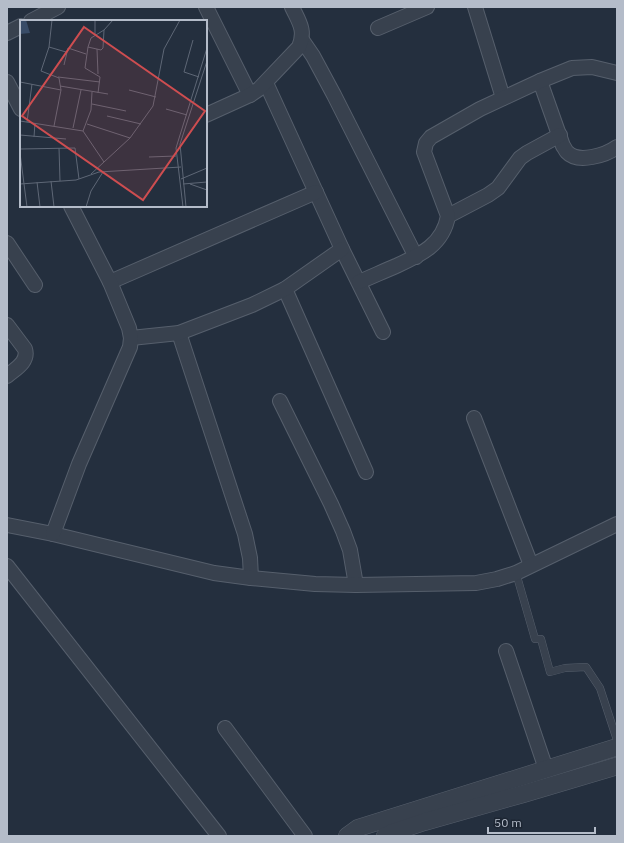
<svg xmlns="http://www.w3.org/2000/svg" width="624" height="843" font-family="'IBM Plex Sans',sans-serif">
<rect width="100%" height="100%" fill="#242f3e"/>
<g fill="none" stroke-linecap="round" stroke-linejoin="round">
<g stroke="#565f6c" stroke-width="8">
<path id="service" d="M 516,573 L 535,639 L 541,639 L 550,672 L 565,668 L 586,667 L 600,688 L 617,740"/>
</g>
<g stroke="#565f6c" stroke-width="16">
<g id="minor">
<path d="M 206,7 L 250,95"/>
<path d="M 475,7 L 503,98"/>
<path d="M 31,21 L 58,7"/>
<path d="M 378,28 L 427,7"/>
<path d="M 7,33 L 21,26"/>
<path d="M 302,40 L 313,56 L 334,95 L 416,257"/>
<path d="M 540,81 L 563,146 C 565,148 565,150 567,152 C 578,164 606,155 617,147"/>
<path d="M 7,82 L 21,109"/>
<path d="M 266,83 L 342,249 L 383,332"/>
<path d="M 206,115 L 250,95 L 259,89 L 299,47 C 306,30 299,22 292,7"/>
<path d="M 448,216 L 488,195 L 498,188 L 520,158 L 527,153 L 560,135"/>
<path d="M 7,243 L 35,285"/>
<path d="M 110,282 L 316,192"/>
<path d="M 359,282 C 371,277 384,271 396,266 C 420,255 443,245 448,216 L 424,152 L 426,143 L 431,137 L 480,109 L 540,81 L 572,68 L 592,67 L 617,73"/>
<path d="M 285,289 L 366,472"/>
<path d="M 7,325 L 25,349 C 29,362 15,369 7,376"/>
<path d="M 179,333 L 245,534 L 250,558 L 251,578"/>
<path d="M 131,338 L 179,333 L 252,305 L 285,289 L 342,249"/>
<path d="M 280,401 L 331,504 L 343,531 L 350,550 L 356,585"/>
<path d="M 474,418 L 531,565"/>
<path d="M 7,525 L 53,534 L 214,573 L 251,578 L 315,584 L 356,585 L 476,583 L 497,579 L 516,573 L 617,524"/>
<path d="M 53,534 L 79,464 L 130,347 L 131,338 L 129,328 L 110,282 L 71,206"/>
<path d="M 7,566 L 219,836"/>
<path d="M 506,651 L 546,769"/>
<path d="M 225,728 L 305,836"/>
</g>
</g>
<g stroke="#565f6c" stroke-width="18">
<g id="tertiary">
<path d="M 347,836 L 358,828 L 617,747"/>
<path d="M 385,836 L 391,833 L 424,822 L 523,794 L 617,766"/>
</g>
</g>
<use href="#service" stroke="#38414e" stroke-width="7"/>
<use href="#minor" stroke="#38414e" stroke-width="14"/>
<use href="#tertiary" stroke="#38414e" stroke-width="17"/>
</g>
<g transform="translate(20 20)">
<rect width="187" height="187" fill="#242f3e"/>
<path d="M 0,0 L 6,0 L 10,13 L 0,14 Z" fill="#394c67"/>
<path fill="none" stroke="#5e6776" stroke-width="1" d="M 32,0 L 29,27 L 21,51 L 39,58 L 41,70 L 34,106M 75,0 L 75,14M 173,20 L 164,52 L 179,57M 29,27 L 46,32M 68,27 L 81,30 L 83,28 L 84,10M 77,29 L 78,54M 44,45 L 48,28 L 66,34M 38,57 L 80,62M 0,62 L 41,70M 40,66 L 88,74M 109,70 L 136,77M 78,73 L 80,57 L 65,48 L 68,27 L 71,18 L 84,10 L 93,0M 72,84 L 106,91M 146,89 L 167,95M 87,96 L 121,104M 0,101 L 63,111 L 84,142M 7,102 L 12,64M 67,104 L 110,118M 53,108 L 61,70M 63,111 L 71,90 L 72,72M 0,115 L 46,119M 14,117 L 15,103M 39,128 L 40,161M 0,129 L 55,128 L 59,159M 0,133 L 7,187M 129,137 L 156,136M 71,154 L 110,118 L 133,86 L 144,29 L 160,0M 161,159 L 187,148M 31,161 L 34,187M 17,162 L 20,187M 0,164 L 56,160 L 79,152 L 161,147M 163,164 L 187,162M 170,164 L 187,170M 66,187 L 71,171 L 83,152M 163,187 L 156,128 L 187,28M 166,187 L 160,124 L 187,41"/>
<path fill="#ce4d50" fill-opacity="0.15" stroke="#ce4d50" stroke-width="2" d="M 64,7 L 185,91 L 123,180 L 2,96 Z"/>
<rect width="187" height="187" fill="none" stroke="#b4bcc9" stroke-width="2"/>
</g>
<rect width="624" height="843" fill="none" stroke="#b4bcc9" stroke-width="16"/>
<path d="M488 827v6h107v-6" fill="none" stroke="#b4bcc9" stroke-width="2"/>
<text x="494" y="827" font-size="12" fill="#b4bcc9" stroke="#1d2633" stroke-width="3" paint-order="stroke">50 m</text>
</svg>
